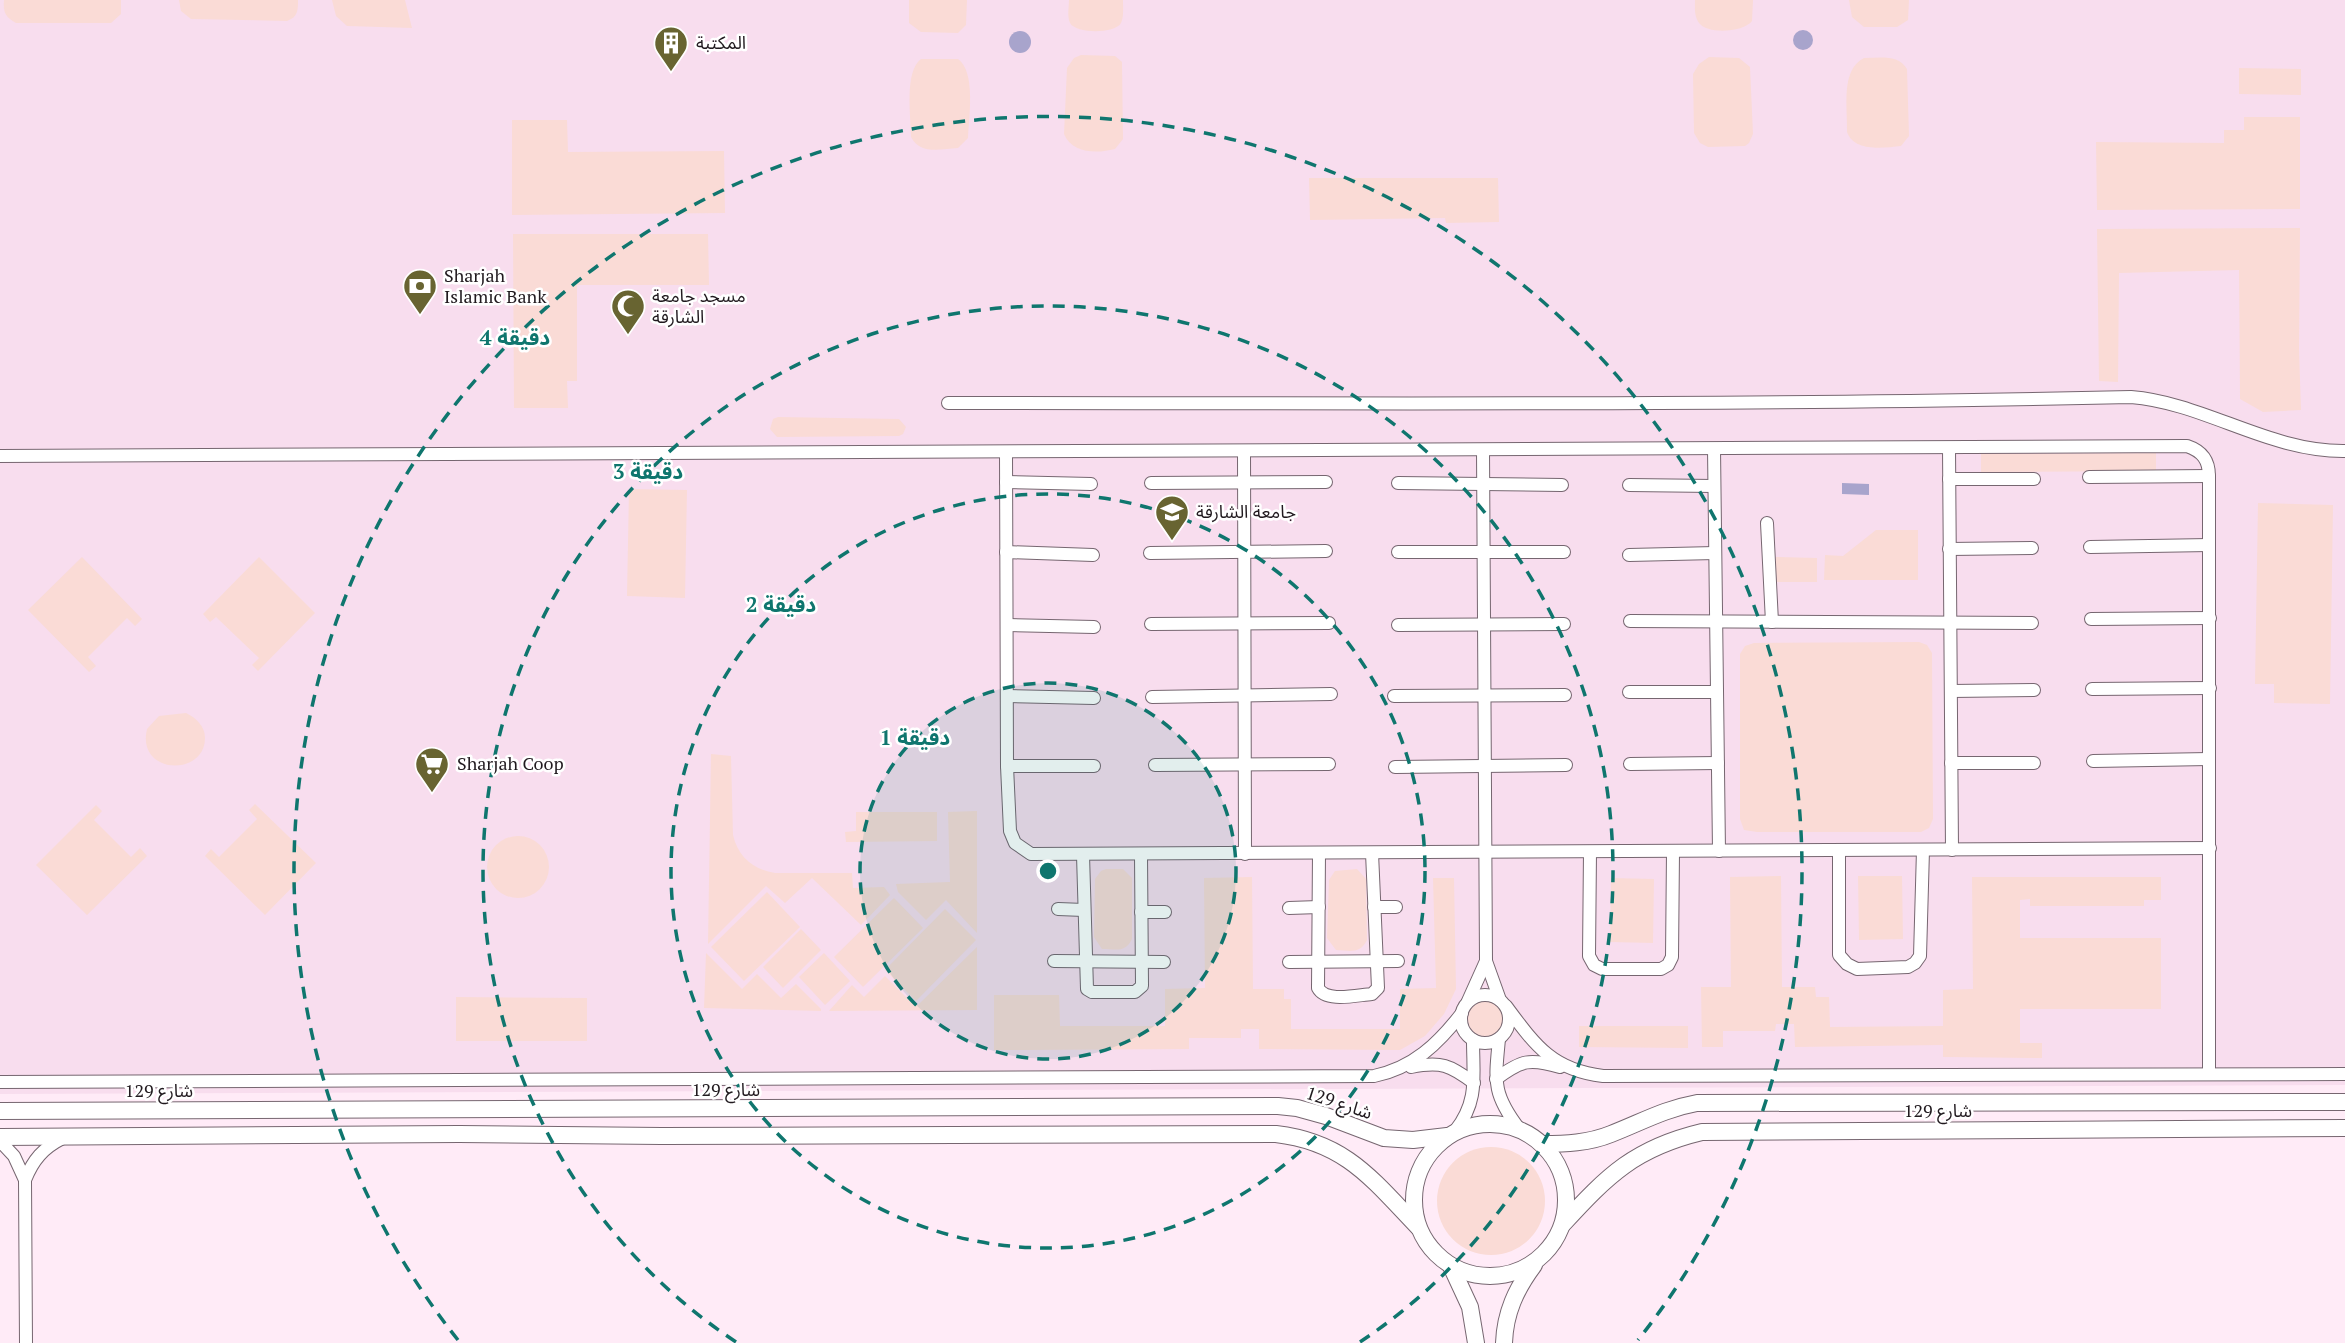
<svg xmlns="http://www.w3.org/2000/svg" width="2345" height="1343" font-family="'PT Serif','Noto Sans Arabic',serif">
<rect width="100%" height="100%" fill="#ffebf7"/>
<path fill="#f8ddee" d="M 0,0 L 2345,0 L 2345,1085 L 0,1094 Z"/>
<g fill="#fadbd6">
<path d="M 4,0 L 121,0 L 121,14 L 111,23 L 16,23 C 5,17 3,12 4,0 Z"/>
<path d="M 179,0 L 298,0 C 298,10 298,17 287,21 L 191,19 L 181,11 Z"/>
<path d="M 332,0 L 405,0 L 412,28 L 347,26 L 336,16 Z"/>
<path d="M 909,0 L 967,0 L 966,25 L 958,33 L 921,32 L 909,23 Z"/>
<path d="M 1069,0 L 1123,0 C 1123,7 1124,17 1121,23 C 1115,34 1076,34 1070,23 C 1067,16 1069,7 1069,0 Z"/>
<path d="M 1695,0 L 1753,0 L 1752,21 C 1744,32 1708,35 1699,23 C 1694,16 1695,8 1695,0 Z"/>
<path d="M 1849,0 L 1909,0 L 1908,20 L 1897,27 L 1864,27 L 1852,17 Z"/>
<path d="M 1081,55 L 1115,56 L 1122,62 L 1123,139 L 1115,149 C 1096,154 1072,153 1064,134 L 1067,68 L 1074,58 Z"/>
<path d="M 1709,57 L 1739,58 L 1750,67 L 1753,134 L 1749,143 L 1745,146 L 1708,147 L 1700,143 L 1694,133 L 1693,74 L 1699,64 Z"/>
<path d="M 1864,58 C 1880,58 1898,54 1907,69 L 1909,136 L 1901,146 C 1883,148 1854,152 1847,132 C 1848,108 1840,70 1864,58 Z"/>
<path d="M 921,59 L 958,59 C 976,72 969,117 968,138 L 958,148 C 941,149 920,155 911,137 C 911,116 904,72 921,59 Z"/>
<path d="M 2239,68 L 2301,69 L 2301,95 L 2239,94 Z"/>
<path d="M 2244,117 L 2300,117 L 2300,209 L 2097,210 L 2096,142 L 2224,143 L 2224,130 L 2244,130 Z"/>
<path d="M 512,120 L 567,120 L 568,152 L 724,151 L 725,213 L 512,215 Z"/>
<path d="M 1309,178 L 1498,178 L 1499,222 L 1446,223 L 1445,218 L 1310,220 Z"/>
<path d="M 2300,228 L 2299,350 L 2301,410 L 2263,412 L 2240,399 L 2239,270 L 2119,273 L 2118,382 L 2099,381 L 2097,229 Z"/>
<path d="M 513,234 L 708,234 L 709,285 L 577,285 L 577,381 L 567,381 L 568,408 L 514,408 Z"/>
<path d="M 778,417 L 899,419 L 906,427 L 903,434 L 899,436 L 777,437 L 770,429 L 773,419 Z"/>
<path d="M 2156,453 L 2156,471 L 1981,472 L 1981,454 Z"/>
<path d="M 629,489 L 687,490 L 685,598 L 627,596 Z"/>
<path d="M 2258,503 L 2333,505 L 2330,704 L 2274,703 L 2274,684 L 2255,684 Z"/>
<path d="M 1876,530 L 1918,530 L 1918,580 L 1824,580 L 1825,555 L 1843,556 Z"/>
<path d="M 82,557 L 142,619 L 135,626 L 127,618 L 88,657 L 96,666 L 89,672 L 28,610 Z"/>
<path d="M 259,557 L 315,613 L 258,671 L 252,665 L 259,658 L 216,617 L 210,622 L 203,614 Z"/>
<path d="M 1776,557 L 1817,558 L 1817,582 L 1776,582 Z"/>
<path d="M 1919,642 L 1927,645 L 1932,653 L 1933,819 L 1929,828 L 1921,832 L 1757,832 L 1744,830 L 1740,819 L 1740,654 L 1745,646 L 1754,643 Z"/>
<path d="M 186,713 C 196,718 205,726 205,738 C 205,777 136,775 147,729 L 159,716 Z"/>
<path d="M 711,754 L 731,756 L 733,835 C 738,857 754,870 775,873 L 852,873 L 853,888 L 884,887 L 890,895 L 861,925 L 812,878 L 785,903 L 766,886 L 708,944 Z"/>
<path d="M 255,804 L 316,863 L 265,915 L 205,856 L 211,849 L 219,857 L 257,819 L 249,810 Z"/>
<path d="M 96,805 L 102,811 L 94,820 L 131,857 L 140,848 L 147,856 L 87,915 L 36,865 Z"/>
<path d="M 977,811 L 977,933 L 946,900 L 926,920 L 898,892 L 896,884 L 950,882 L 948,812 Z"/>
<path d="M 856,812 L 937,812 L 937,841 L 846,842 L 845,832 L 856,831 Z"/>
<circle cx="518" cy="867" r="31"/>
<path d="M 1106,869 L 1123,869 L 1132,878 L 1132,939 C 1125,953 1117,949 1102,949 L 1094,937 L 1095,879 L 1101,871 Z"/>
<path d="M 1357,869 L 1366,879 L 1367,940 C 1360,954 1351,951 1336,950 L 1327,938 L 1329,880 L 1335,871 Z"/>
<path d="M 1781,876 L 1782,987 L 1815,987 L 1816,997 L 1829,997 L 1830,1027 L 1943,1026 L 1943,990 L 1973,989 L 1972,877 L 2161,877 L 2161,900 L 2144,900 L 2144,906 L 2030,906 L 2030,899 L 2020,900 L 2020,938 L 2161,938 L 2161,1009 L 2020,1009 L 2020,1043 L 2042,1043 L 2042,1058 L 1943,1057 L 1943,1045 L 1795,1047 L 1794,1024 L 1776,1024 L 1775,1031 L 1723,1031 L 1723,1047 L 1702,1047 L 1701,987 L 1731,987 L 1730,877 Z"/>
<path d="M 1858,876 L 1902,876 L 1903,939 L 1859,940 Z"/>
<path d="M 1252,877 L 1253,989 L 1284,989 L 1284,999 L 1291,999 L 1291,1029 L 1400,1029 L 1400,989 L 1436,988 L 1433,878 L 1454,878 L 1456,989 L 1444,1014 L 1425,1036 L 1400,1050 L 1259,1049 L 1259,1029 L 1241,1029 L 1241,1038 L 1189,1038 L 1189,1049 L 994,1050 L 994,995 L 1059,995 L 1060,1026 L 1165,1026 L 1165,989 L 1205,988 L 1204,878 Z"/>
<path d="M 1611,878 L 1654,879 L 1653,943 L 1610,942 Z"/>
<path d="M 767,892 L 800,927 L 744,981 L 711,947 Z"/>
<path d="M 894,898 L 923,928 L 863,987 L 834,957 Z"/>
<path d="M 945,909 L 976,940 L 916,1001 L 885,970 Z"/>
<path d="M 801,929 L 821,950 L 783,988 L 763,967 Z"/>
<path d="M 977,947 L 977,1010 L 829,1011 L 852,985 L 864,997 L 885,976 L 913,1004 L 918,1005 Z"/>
<path d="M 706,953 L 742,989 L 757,974 L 781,998 L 796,984 L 821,1009 L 821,1011 L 704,1008 Z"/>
<path d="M 824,953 L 850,981 L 825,1005 L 799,977 Z"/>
<path d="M 456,997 L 587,998 L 587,1041 L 456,1041 Z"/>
<circle cx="1486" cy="1019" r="18"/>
<path d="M 1579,1026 L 1688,1026 L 1688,1048 L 1579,1047 Z"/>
<circle cx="1491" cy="1201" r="54"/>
</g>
<g fill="#a8a4cc">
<circle cx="1803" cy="40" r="10"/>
<circle cx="1020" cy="42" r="11"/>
<path d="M 1842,483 L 1869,484 L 1869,495 L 1842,494 Z"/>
</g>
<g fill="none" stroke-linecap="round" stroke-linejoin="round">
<g stroke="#766670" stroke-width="14">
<g id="minor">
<path d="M 948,403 C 1342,403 1736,406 2131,397 C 2205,403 2269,452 2345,451"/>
<path d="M 1949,448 L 1952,850"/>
<path d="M 1714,449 L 1719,851"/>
<path d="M 1483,450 L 1486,961 L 1500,1000"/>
<path d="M 1244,451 L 1245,854"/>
<path d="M 1006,452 L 1007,766 L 1010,831 L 1015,843 L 1031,854 L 2210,848"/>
<path d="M 0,456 L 2187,446 C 2202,451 2209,460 2209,476 L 2209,1074"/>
<path d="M 2089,477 L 2209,476"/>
<path d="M 1949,479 L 2034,479"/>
<path d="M 1006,482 L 1091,484"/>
<path d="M 1151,483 L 1326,482"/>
<path d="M 1398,483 L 1562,485"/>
<path d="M 1629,485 L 1714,486"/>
<path d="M 1767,523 L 1772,622"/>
<path d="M 2090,547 L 2209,545"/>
<path d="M 1949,549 L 2032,548"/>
<path d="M 1006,552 L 1093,555"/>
<path d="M 1398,552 L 1564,552"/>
<path d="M 1150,553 L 1326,551"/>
<path d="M 1629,555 L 1715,553"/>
<path d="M 2091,619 L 2210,618"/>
<path d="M 1630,621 L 2032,623"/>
<path d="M 1151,624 L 1329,623"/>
<path d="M 1007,625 L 1094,627"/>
<path d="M 1398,625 L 1564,624"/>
<path d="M 2092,689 L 2210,688"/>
<path d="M 1951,691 L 2034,690"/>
<path d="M 1629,692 L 1717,692"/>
<path d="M 1007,696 L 1094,698"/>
<path d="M 1394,696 L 1565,695"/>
<path d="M 1152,697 L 1331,694"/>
<path d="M 2093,761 L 2209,759"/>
<path d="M 1951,763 L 2034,763"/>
<path d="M 1630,764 L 1718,763"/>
<path d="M 1155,765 L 1329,764"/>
<path d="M 1007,766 L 1094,766"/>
<path d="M 1395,767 L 1566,765"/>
<path d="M 1839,850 L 1839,955 L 1847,964 L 1857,969 L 1908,967 L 1915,963 L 1920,956 L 1923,850"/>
<path d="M 1590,852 L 1589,956 L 1594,965 L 1602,969 L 1661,969 L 1668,965 L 1672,957 L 1673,852"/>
<path d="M 1319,853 L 1318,988 C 1326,1003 1357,995 1372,994 L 1378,988 L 1372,853"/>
<path d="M 1083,855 L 1087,989 L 1092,992 L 1135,992 L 1142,986 L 1141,855"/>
<path d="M 1374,907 L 1396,907"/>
<path d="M 1289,908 L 1319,907"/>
<path d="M 1058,909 L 1084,910"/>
<path d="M 1141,912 L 1165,912"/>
<path d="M 1054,961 L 1164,962"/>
<path d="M 1289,962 L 1398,961"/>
<circle cx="1485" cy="1019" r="24"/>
<path d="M 1468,1001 L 1486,961"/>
<path d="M 1506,1006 C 1535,1045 1552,1070 1603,1076 L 2345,1074"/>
<path d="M 1499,1039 C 1495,1081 1492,1094 1520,1130"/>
<path d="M 1411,1067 C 1441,1061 1450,1065 1474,1083"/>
<path d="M 1496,1079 C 1521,1060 1530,1058 1560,1067"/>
<path d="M 0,1082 L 1374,1076 C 1413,1068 1438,1044 1462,1013"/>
<path d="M 1455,1131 C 1479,1101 1473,1076 1473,1040"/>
<path d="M 0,1141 L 14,1156 L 25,1180 L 26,1343"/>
<path d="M 25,1180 C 33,1160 43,1148 63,1138"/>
</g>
</g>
<g stroke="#766670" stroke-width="18">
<g id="tertiary">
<path d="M 0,1111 L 1278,1106 L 1297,1108 L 1326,1116 L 1384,1138 L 1413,1140 L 1447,1136"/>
<circle cx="1490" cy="1200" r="76"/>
<path d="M 0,1137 L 459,1134 L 662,1136 L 1276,1134 C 1345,1142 1372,1179 1418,1227"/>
<path d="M 1542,1144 C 1565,1144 1589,1143 1611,1134 C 1642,1122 1664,1109 1697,1103 L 2345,1102"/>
<path d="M 1563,1224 C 1608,1175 1635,1148 1702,1132 L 2345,1128"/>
<path d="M 1451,1266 L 1470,1307 L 1476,1343"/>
<path d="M 1504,1343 C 1505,1313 1516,1289 1534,1265"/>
</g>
</g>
<use href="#minor" stroke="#fff" stroke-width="12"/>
<use href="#tertiary" stroke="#fff" stroke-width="16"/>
</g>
<circle cx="1048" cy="871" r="188" fill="#0f766e" fill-opacity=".12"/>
<g fill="none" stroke="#0f766e" stroke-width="3.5" stroke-dasharray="12 9">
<circle cx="1048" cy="871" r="188"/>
<circle cx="1048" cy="871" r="377"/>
<path d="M736 1342A565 565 0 1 1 1360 1342"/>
<path d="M458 1340A754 754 0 1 1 1638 1340"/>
</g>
<defs>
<g id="building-pin" transform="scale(1.75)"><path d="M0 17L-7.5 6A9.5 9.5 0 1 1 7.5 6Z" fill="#686431" stroke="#fff"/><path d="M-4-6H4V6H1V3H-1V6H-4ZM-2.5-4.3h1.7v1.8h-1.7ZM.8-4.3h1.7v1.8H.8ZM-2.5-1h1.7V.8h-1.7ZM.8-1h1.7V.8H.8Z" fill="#fff"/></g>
<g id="bank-pin" transform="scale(1.75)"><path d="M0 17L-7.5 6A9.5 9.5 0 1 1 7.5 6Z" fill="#686431" stroke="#fff"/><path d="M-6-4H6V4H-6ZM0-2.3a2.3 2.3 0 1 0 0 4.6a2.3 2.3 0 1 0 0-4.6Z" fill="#fff"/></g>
<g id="mosque-pin" transform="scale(1.75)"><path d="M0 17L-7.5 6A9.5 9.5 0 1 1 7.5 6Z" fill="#686431" stroke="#fff"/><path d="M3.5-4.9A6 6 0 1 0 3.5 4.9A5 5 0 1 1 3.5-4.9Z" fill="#fff"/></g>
<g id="university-pin" transform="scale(1.75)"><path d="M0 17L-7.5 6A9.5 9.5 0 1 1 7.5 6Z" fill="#686431" stroke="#fff"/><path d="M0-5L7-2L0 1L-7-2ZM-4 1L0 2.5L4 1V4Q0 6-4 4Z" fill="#fff"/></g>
<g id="supermarket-pin" transform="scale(1.75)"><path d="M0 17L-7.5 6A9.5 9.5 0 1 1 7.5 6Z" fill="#686431" stroke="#fff"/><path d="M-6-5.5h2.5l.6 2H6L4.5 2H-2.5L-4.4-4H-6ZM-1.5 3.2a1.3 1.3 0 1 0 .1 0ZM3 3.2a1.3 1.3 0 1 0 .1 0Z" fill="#fff"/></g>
</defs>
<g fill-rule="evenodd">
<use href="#building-pin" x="671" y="43"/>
<use href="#bank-pin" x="420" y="286"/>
<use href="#mosque-pin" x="628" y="306"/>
<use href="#university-pin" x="1172" y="512"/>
<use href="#supermarket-pin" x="432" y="764"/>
</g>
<g text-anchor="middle" stroke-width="5" stroke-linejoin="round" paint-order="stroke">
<g font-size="18" fill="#211a1f" stroke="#fff" text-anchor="start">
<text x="696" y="49">المكتبة</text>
<text x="444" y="282">Sharjah<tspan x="444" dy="21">Islamic Bank</tspan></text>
<text x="652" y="302">مسجد جامعة<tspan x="652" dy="21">الشارقة</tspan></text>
<text x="1196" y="518">جامعة الشارقة</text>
<text x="457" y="770">Sharjah Coop</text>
</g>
<g font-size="18" fill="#211a1f" stroke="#fff">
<text x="726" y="1096">شارع 129</text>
<text x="159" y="1097">شارع 129</text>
<text transform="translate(1339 1103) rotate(18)" y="6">شارع 129</text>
<text x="1938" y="1117">شارع 129</text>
</g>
</g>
<circle cx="1048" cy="871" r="10" fill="#0f766e" stroke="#fff" stroke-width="3.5"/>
<g font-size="21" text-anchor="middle" font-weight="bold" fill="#0f766e" stroke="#fff" stroke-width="5" stroke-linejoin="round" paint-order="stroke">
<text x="515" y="345">4 دقيقة</text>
<text x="648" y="479">3 دقيقة</text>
<text x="781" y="612">2 دقيقة</text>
<text x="915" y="745">1 دقيقة</text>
</g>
</svg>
